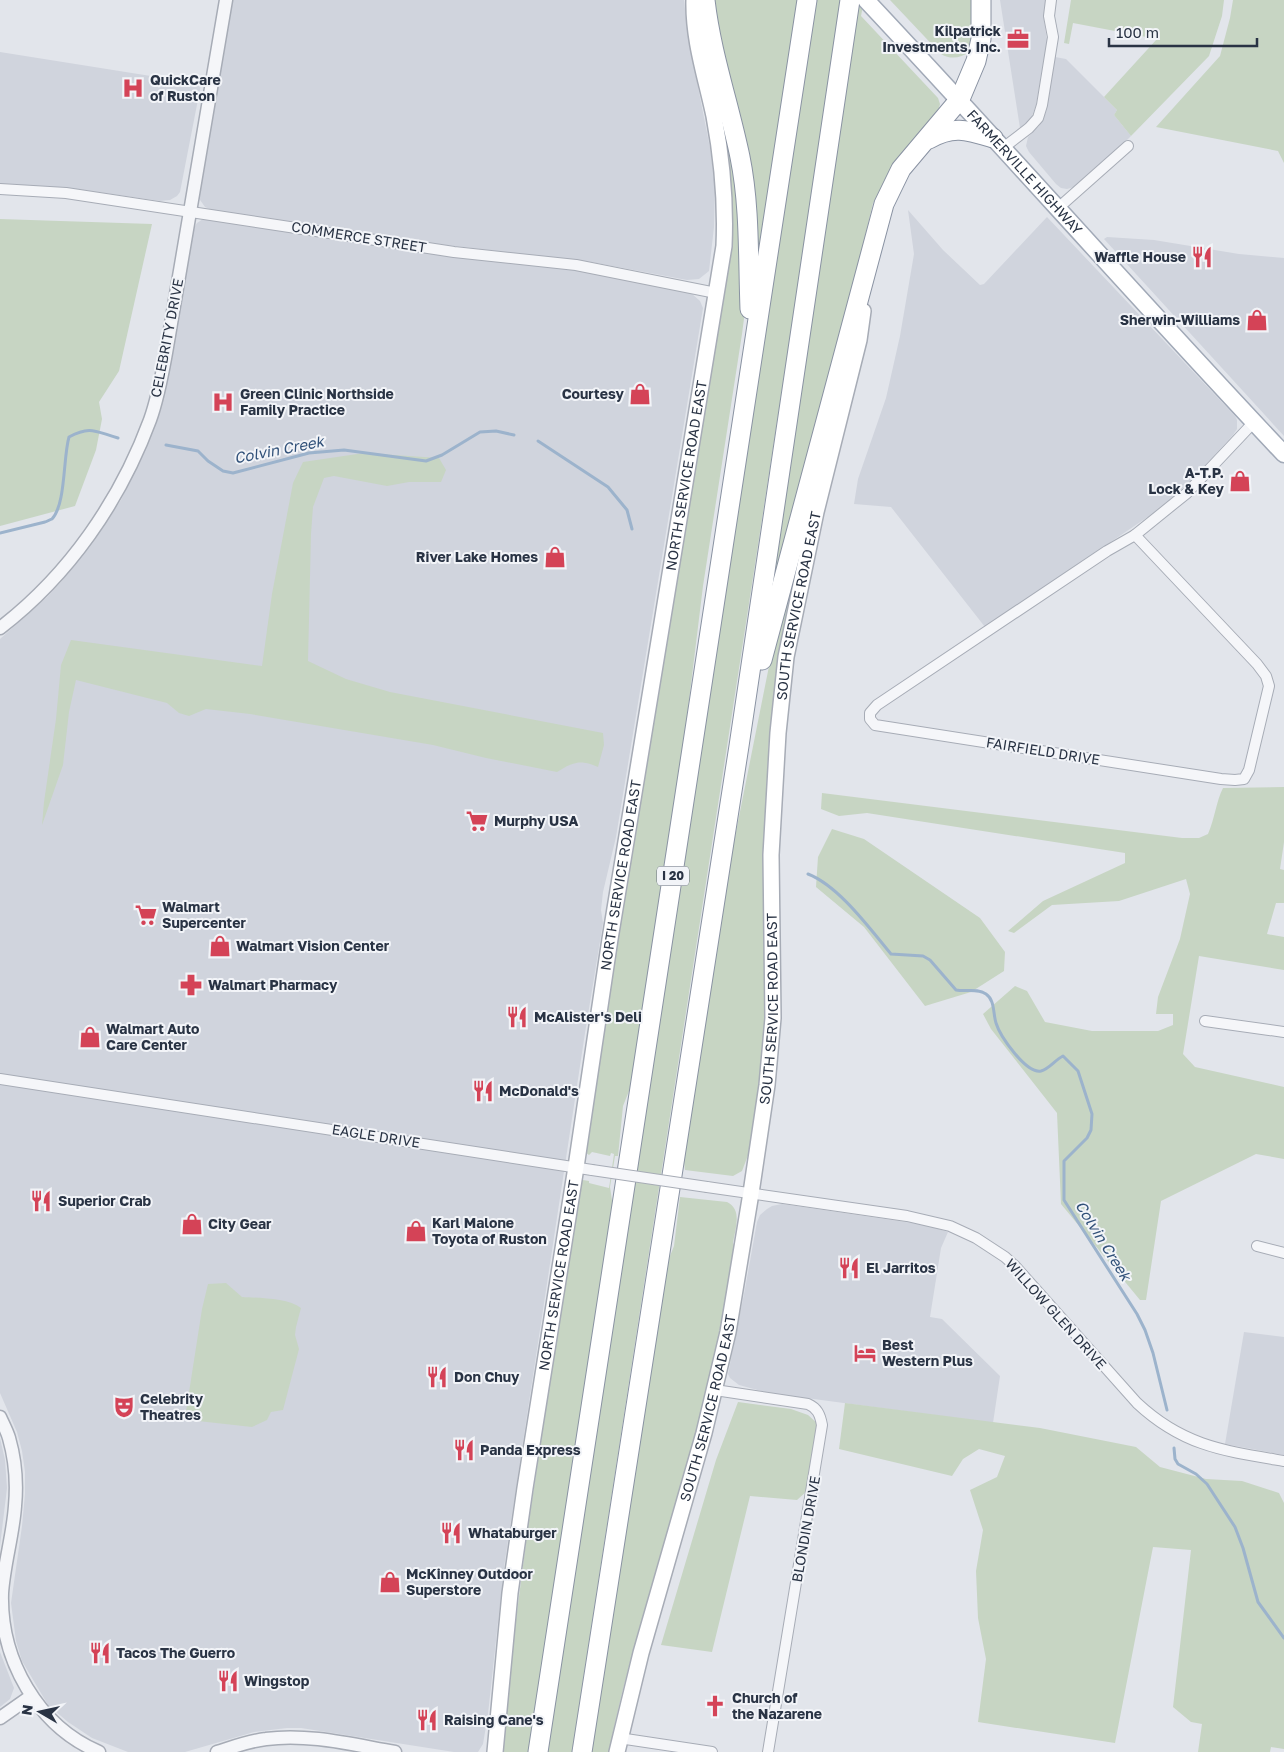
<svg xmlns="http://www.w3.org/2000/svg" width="1284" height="1752" font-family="'Golos Text',sans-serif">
<rect width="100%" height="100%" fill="#e2e5eb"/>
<g fill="#d0d4dd">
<path d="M 233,0 L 684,0 L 688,36 L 710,148 L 715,187 L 714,227 L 709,271 L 699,279 L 687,280 L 591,262 L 421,242 L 212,210 L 205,207 L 198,197 L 198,188 Z"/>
<path d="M 1000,0 L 1046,0 L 1044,19 L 1047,41 L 1036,105 L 1031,119 L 1020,128 Z"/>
<path d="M 0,52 L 201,84 L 180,192 L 177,196 L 170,200 L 160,201 L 83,190 L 0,184 Z"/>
<path d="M 1055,57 L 1066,59 L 1117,110 L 1114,115 L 1131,136 L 1089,178 L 1074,187 L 1067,189 L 1061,188 L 1056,184 L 1029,152 L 1026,146 L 1028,137 L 1039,126 L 1046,112 Z"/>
<path d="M 908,210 L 943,250 L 980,285 L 984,284 L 1047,217 L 1235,416 L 1237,420 L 1237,429 L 1233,435 L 1191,481 L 1158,510 L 985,627 L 891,507 L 854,504 L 858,479 L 886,398 L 900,336 L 914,254 Z"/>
<path d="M 203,219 L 419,252 L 585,271 L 691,293 L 700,301 L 703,308 L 616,837 L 603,892 L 601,910 L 603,923 L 585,1033 L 504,1567 L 488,1714 L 483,1744 L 478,1752 L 454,1752 L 301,1728 L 287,1728 L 254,1732 L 185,1752 L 128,1752 L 92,1738 L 68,1722 L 48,1705 L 22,1661 L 16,1641 L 11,1603 L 22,1526 L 25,1494 L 25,1472 L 22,1451 L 17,1432 L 0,1393 L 0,639 L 47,597 L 61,582 L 100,532 L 121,500 L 142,456 L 154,424 L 166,385 L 192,231 L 197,223 Z"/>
<path d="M 1107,237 L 1154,240 L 1239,254 L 1284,258 L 1284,436 L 1104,239 Z"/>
<path d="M 782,1204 L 926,1225 L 948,1232 L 941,1248 L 930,1317 L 942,1319 L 1000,1376 L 993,1423 L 769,1393 L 739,1385 L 730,1378 L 728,1374 L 745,1289 L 757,1222 L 760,1215 L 767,1209 L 772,1206 Z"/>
<path d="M 1244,1332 L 1284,1337 L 1284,1455 L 1225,1444 Z"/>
<path d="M 0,1438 L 5,1460 L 7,1488 L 0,1546 Z"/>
<path d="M 0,1652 L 14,1688 L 10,1699 L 0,1707 Z"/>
</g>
<g fill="#c7d5c3">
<path d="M 711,0 L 799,0 L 761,246 L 758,245 L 754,201 Z"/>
<path d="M 817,0 L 842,0 L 572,1752 L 547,1752 Z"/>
<path d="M 859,0 L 864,0 L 861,16 L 938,98 L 940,104 L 939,108 L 894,164 L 873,203 L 840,342 L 776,580 L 773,578 Z"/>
<path d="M 890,0 L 976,0 L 977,27 L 970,52 C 960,58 951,60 941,54 Z"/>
<path d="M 1071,0 L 1224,0 L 1222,16 L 1209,56 L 1131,136 L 1114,115 L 1117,110 L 1104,97 L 1157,39 L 1073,23 L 1069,44 L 1064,43 Z"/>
<path d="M 1233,0 L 1284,0 L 1284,163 L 1278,151 L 1156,127 L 1220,56 L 1230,18 Z"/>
<path d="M 720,112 L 738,172 L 745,311 L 742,334 L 703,586 L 686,725 L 633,1074 L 629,1091 L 623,1106 L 618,1156 L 615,1156 L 610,1187 L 613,1207 L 530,1752 L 502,1752 L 513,1643 L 528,1527 L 580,1183 L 583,1180 L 589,1181 L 589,1183 L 609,1188 L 614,1154 L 611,1153 L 610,1156 L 592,1152 L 589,1155 L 585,1152 L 651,725 L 732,230 L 730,174 Z"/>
<path d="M 0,219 L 152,224 L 119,371 L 99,402 L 102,419 L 96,450 L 75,506 L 0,526 Z"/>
<path d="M 364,453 L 439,458 L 446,470 L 441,482 L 409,482 L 387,486 L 334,476 L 324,478 L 313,507 L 311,534 L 308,661 L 346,679 L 390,692 L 603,733 L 604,745 L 598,767 C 580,759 573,762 557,772 L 486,758 L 433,745 L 250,714 L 206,709 L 189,716 L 179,713 L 167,703 L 76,680 L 69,712 L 63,765 L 42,825 L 44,802 L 56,719 L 61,665 L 71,640 L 262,666 L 272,594 L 293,483 L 303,462 Z"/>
<path d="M 806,524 L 786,615 L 769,739 L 764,835 L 766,986 L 763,1049 L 750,1150 L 742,1171 L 733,1176 L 685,1170 L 683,1153 L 724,892 L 776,631 Z"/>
<path d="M 1284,787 L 1284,842 L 1280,869 L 1284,870 L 1284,903 L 1276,903 L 1267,934 L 1284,937 L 1284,970 L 1199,956 L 1183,1054 L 1195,1067 L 1284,1087 L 1284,1159 L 1256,1154 L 1161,1201 L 1146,1300 L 1140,1300 L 1061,1204 L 1057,1113 L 991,1029 L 983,1014 L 1015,986 L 1027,991 L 1045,1022 L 1092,1031 L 1158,1031 L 1173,1025 L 1173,1014 L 1156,1014 L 1158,997 L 1180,939 L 1190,894 L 1186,879 L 1119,901 L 1052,905 L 1014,933 L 1008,931 L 1043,901 L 1125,863 L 1125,853 L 867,813 L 839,816 L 821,809 L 822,793 L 1182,838 L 1199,838 L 1208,834 C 1215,818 1216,802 1223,788 Z"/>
<path d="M 832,829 L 864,839 L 980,918 L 1005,952 L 1004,971 L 971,992 L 925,1006 L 864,927 L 816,887 L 818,857 Z"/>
<path d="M 680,1197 L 727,1202 C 743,1210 735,1229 733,1243 L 735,1247 C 722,1325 705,1401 684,1477 C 658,1568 627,1659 609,1752 L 589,1752 L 664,1271 L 674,1246 Z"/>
<path d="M 226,1283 L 242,1297 C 258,1298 288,1298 301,1308 L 296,1327 L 295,1335 L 299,1349 L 283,1410 L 271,1412 L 267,1420 L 252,1427 L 189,1420 L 185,1418 L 202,1309 L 208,1284 Z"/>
<path d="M 738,1402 L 791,1409 L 808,1415 L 818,1424 L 808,1490 L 797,1500 L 750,1496 L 712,1652 L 661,1645 L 716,1460 Z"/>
<path d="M 845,1403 L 1040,1428 L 1136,1447 L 1160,1467 L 1206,1479 L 1242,1481 L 1279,1493 L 1284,1503 L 1284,1749 L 1271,1747 L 1270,1752 L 1198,1752 L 1202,1724 L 1191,1722 L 1173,1707 L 1191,1550 L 1153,1547 L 1115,1743 L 978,1722 L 986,1659 L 978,1618 L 976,1571 L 983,1530 L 970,1490 L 997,1477 L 1005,1456 L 979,1449 L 963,1459 L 952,1476 L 839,1449 Z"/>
</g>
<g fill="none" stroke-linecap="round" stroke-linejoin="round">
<g stroke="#9cb3cc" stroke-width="3">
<path d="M 538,441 L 608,487 L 627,510 L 632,529"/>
<path d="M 166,445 L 198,451 L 208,461 L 223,471 L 233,473 L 309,453 L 344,450 L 426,461 L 442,455 L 480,432 L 496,431 L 514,435"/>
<path d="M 0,533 L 45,522 C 46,522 51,519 52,519 C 66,504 63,457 69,437 C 91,425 96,432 118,438"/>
<path d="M 808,874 C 839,886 870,929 891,954 L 923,956 L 930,960 L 956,990 C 966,992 977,988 986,994 C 995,1000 993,1014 996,1023 C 1000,1036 1026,1074 1041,1071 C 1049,1069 1055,1060 1063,1056 L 1078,1071 L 1092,1114 L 1091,1130 L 1087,1138 L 1064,1161 L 1064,1200 L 1137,1314 L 1145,1330 L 1153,1353 L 1167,1410"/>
<path d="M 1174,1448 L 1175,1459 L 1178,1464 L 1196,1474 L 1207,1484 L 1235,1527 L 1243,1548 L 1258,1602 L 1284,1638"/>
</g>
<g stroke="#a7acb6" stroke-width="12">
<g id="minor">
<path d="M 1003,148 L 1029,128 L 1038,118 L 1042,105 L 1053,37 L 1049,16 L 1051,0"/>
<path d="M 0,189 L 66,193 L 454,252 L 576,265 L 716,293"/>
<path d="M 1057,209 L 1128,146"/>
<path d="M 1135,535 L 1257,664 L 1266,676 L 1269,686 L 1249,770 L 1244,779 L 1235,780 L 1221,779 L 875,725 L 870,719 L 870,713 L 877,705 L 1107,551 Z"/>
<path d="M 1135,535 L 1187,493 L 1254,422"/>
<path d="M 1205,1021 L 1284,1032"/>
<path d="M 0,1079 L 592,1170"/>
<path d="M 707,1187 L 907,1216 L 950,1226 L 976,1238 L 1005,1257 L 1015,1266 L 1137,1403 C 1183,1446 1224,1451 1284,1461"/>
<path d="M 1257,1246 L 1284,1253"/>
<path d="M 715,1390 L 808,1404 C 817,1408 820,1414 822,1425 L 768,1752"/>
<path d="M 619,1738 L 712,1752"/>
</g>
</g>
<g stroke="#a7acb6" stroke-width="15">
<g id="tertiary">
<path d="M 0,628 C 69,575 120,501 150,420 C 158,398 162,375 166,353 L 226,0"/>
<path d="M 0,1417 C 3,1424 7,1431 9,1438 C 15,1459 17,1485 15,1506 C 13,1535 4,1564 2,1593 C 0,1660 38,1726 99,1752"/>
<path d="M 0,1718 L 30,1697"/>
<path d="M 217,1752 C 233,1747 249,1741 266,1739 C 308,1733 354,1745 395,1752"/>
</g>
</g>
<g stroke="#a7acb6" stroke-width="18">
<g id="secondary">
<path id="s1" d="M 495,1752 L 510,1593 L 525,1488 L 576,1167 L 610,939 L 724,246 C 726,202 722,159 714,116 C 706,78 693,40 694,0"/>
<path id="s2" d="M 617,1752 L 641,1653 L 704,1433 L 728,1332 L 751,1193 L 767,1085 L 773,1018 L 771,855 L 778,733 L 786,657 L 816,512 L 859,340 L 863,311"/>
</g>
</g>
<g stroke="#a1a9b7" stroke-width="19">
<g id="primary">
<path id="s3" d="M 866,0 C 1007,150 1143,305 1284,454"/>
</g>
</g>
<g stroke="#8992a2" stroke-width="21">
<g id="motorway">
<path d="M 705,0 C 711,53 729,104 740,157 C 750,206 748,259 750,309"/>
<path d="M 929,139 C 953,125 967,130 993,138"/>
<path d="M 762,660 L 884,204 L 901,169 L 960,99 L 976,61 L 981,39 L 981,0"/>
<path d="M 538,1752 L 807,0"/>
<path d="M 582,1752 L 739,746 L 850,0"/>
</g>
</g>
<use href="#minor" stroke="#f5f6f9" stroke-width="10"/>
<use href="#tertiary" stroke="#f5f6f9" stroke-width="12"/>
<use href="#secondary" stroke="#fff" stroke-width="15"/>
<use href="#primary" stroke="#fff" stroke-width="16"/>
<use href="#motorway" stroke="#fff" stroke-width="19"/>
<g stroke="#a7acb6" stroke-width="12" stroke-linecap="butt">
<path id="minor-bridge" d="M 592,1170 L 707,1187"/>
</g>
<use href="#minor-bridge" stroke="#f5f6f9" stroke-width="10"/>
</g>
<defs>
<g id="office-bare" transform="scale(1.725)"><path d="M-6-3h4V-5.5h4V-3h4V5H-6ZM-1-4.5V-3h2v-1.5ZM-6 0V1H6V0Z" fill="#d44357" stroke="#f2f4f8" stroke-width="2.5" paint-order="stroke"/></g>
<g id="hospital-bare" transform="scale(1.725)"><path d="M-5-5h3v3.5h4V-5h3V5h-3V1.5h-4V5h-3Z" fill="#d44357" stroke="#f2f4f8" stroke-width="2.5" paint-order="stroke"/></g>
<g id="restaurant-bare" transform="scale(1.725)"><path d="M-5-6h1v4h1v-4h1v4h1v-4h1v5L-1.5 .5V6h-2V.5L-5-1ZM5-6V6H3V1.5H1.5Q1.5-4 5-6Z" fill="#d44357" stroke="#f2f4f8" stroke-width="2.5" paint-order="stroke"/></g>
<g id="shop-bare" transform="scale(1.725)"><path d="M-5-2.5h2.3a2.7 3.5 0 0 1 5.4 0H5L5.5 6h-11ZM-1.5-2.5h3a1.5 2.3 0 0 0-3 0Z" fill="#d44357" stroke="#f2f4f8" stroke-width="2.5" paint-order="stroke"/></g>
<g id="supermarket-bare" transform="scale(1.725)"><path d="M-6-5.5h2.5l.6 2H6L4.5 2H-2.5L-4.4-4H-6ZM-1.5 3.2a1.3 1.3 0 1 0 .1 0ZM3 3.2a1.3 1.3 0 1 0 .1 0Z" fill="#d44357" stroke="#f2f4f8" stroke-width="2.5" paint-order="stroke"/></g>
<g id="pharmacy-bare" transform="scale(1.725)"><path d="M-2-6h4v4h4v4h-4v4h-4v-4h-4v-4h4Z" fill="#d44357" stroke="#f2f4f8" stroke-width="2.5" paint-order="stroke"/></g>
<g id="hotel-bare" transform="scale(1.725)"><path d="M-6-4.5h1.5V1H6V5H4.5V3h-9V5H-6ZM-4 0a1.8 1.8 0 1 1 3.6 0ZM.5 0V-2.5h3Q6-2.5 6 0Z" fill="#d44357" stroke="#f2f4f8" stroke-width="2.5" paint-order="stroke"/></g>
<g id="theatre-bare" transform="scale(1.725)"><path d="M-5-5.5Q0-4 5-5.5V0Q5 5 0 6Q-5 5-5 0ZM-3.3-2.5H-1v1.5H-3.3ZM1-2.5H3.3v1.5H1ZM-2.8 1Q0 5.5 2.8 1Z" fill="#d44357" stroke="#f2f4f8" stroke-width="2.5" paint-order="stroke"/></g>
<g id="church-bare" transform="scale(1.725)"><path d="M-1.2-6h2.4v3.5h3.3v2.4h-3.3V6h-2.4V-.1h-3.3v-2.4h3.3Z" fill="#d44357" stroke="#f2f4f8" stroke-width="2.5" paint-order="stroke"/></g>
</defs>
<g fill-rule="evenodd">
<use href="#office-bare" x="1018" y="39"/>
<use href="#hospital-bare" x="133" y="88"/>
<use href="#restaurant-bare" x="1202" y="257"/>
<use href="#shop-bare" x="1257" y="320"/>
<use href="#shop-bare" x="640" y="394"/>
<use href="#hospital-bare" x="223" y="402"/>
<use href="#shop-bare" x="1240" y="481"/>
<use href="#shop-bare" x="555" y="557"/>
<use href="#supermarket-bare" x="477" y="821"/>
<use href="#supermarket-bare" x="146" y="915"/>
<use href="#shop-bare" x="220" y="946"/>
<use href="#pharmacy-bare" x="191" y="985"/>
<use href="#restaurant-bare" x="517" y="1017"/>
<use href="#shop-bare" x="90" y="1037"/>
<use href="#restaurant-bare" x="483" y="1091"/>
<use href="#restaurant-bare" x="41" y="1201"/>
<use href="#shop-bare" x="192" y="1224"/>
<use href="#shop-bare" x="416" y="1231"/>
<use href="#restaurant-bare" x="849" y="1268"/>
<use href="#hotel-bare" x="865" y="1353"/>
<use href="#restaurant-bare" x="437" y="1377"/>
<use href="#theatre-bare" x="124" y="1407"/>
<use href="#restaurant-bare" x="464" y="1450"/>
<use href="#restaurant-bare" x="451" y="1533"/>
<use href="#shop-bare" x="390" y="1582"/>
<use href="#restaurant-bare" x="100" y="1653"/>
<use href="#restaurant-bare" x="228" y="1681"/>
<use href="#church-bare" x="715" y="1706"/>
<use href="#restaurant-bare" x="427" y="1720"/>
</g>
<g text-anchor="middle" stroke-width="4" stroke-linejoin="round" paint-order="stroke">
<rect fill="#f2f4f8" stroke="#656d7a" stroke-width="1" x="657" y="866.5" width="32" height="19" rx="4"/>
<g font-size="12" font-weight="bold" fill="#293344">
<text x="673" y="880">I 20</text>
</g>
<g font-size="14" font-weight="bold" fill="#293344" stroke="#f2f4f8" text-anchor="start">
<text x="1001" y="36" text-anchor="end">Kilpatrick<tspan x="1001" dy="16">Investments, Inc.</tspan></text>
<text x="150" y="85">QuickCare<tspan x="150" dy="16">of Ruston</tspan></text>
<text x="1186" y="262" text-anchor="end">Waffle House</text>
<text x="1240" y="325" text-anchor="end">Sherwin-Williams</text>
<text x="240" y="399">Green Clinic Northside<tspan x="240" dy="16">Family Practice</tspan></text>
<text x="624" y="399" text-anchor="end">Courtesy</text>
<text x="1224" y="478" text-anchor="end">A-T.P.<tspan x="1224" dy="16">Lock &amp; Key</tspan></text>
<text x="538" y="562" text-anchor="end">River Lake Homes</text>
<text x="494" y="826">Murphy USA</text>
<text x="162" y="912">Walmart<tspan x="162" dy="16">Supercenter</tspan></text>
<text x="236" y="951">Walmart Vision Center</text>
<text x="208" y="990">Walmart Pharmacy</text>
<text x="534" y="1022">McAlister's Deli</text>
<text x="106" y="1034">Walmart Auto<tspan x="106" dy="16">Care Center</tspan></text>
<text x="499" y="1096">McDonald's</text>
<text x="58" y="1206">Superior Crab</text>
<text x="432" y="1228">Karl Malone<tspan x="432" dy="16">Toyota of Ruston</tspan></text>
<text x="208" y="1229">City Gear</text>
<text x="866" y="1273">El Jarritos</text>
<text x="882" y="1350">Best<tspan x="882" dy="16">Western Plus</tspan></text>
<text x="454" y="1382">Don Chuy</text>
<text x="140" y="1404">Celebrity<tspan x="140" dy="16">Theatres</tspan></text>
<text x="480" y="1455">Panda Express</text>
<text x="468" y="1538">Whataburger</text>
<text x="406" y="1579">McKinney Outdoor<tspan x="406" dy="16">Superstore</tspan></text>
<text x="116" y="1658">Tacos The Guerro</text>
<text x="244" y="1686">Wingstop</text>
<text x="732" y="1703">Church of<tspan x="732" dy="16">the Nazarene</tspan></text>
<text x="444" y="1725">Raising Cane's</text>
</g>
<g font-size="14" fill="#293344" stroke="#f2f4f8">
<text dy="5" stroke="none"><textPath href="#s3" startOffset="234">FARMERVILLE HIGHWAY</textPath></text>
<text transform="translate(359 237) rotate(9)" y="5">COMMERCE STREET</text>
<text transform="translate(167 338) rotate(-79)" y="5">CELEBRITY DRIVE</text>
<text dy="5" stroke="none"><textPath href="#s1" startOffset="1291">NORTH SERVICE ROAD EAST</textPath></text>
<text dy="5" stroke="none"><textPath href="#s2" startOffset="1166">SOUTH SERVICE ROAD EAST</textPath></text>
<text transform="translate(1043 751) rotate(9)" y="5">FAIRFIELD DRIVE</text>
<text dy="5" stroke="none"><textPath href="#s1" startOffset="886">NORTH SERVICE ROAD EAST</textPath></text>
<text dy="5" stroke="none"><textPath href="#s2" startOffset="761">SOUTH SERVICE ROAD EAST</textPath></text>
<text transform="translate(376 1136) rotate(9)" y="5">EAGLE DRIVE</text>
<text dy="5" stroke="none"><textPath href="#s1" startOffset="481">NORTH SERVICE ROAD EAST</textPath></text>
<text transform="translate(1056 1314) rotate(48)" y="5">WILLOW GLEN DRIVE</text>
<text dy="5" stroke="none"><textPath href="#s2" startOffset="356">SOUTH SERVICE ROAD EAST</textPath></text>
<text transform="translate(806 1529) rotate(-80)" y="5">BLONDIN DRIVE</text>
</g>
<g font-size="15" font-style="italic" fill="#315179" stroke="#f2f4f8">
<text transform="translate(279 450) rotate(-11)" y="5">Colvin Creek</text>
<text transform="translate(1103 1241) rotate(58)" y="5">Colvin Creek</text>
</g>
</g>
<g transform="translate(40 1712) rotate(279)" stroke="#f2f4f8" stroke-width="4" paint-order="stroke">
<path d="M0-4L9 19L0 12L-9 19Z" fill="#293344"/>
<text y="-8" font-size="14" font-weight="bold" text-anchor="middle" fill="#293344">N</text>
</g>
<path d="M1109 38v8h148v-8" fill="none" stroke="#293344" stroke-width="2.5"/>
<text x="1116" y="38" font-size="15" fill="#293344" stroke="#f2f4f8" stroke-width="4" paint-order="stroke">100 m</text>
</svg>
